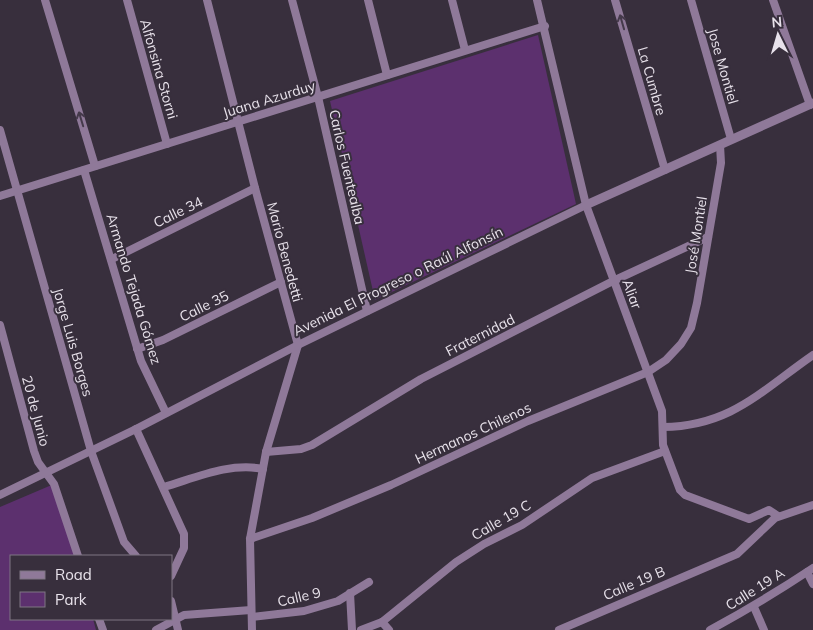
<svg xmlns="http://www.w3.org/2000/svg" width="813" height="630" font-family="Mulish,sans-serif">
<rect width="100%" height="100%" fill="#382f3d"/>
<g fill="#5c306e">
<path d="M 538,35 L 576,204 L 375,300 L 330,101 Z"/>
<path d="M 54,484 L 75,556 L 11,556 L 11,619 L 93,619 L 96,630 L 0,630 L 0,507 Z"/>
</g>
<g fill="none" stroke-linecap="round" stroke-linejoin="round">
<g stroke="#8f7999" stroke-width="8">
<path d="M 45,0 L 95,166"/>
<path d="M 127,0 L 167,144"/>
<path d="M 207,0 L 255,188 L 298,345 L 266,452 L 250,539 L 252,630"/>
<path d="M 292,0 L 318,97 L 367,311"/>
<path d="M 368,0 L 387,75"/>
<path d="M 452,0 L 465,50"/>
<path d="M 537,0 L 586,205 L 662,411 L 663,445 L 680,490 L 685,495 L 749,519 L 769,510 L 778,516"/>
<path d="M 615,0 L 665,170"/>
<path d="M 691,0 L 731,139"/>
<path d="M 773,0 L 810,105"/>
<path d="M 0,130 L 91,451 L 124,542 L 136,556"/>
<path d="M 84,170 L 141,361 L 166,413"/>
<path d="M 0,196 L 545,26"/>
<path d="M 112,259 L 255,188"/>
<path d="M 0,325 L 34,451 L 38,462 L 54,484 L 78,556"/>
<path d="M 137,349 L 163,340 L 281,282"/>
<path d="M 663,427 C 731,426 761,391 813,355"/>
<path d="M 136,429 L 184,534 L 184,548 L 171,576"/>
<path d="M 266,452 L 301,449 L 312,445 L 421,379 L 613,281 L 708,237"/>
<path d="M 164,487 C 195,478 230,462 263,469"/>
<path d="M 0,495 L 136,429 L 298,345 L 586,205"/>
<path d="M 250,539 L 312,518 L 391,485 L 528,421 L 648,372 L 666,360 L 681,344 L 691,328 L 697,303 L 721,163 L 720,145"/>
<path d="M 807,572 L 813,584"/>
<path d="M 350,593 L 352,630"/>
<path d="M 171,601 L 178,630"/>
<path d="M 754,607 L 764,630"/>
<path d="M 252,617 L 304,611 L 338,601 L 369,582"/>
<path d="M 99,619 L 103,630"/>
<path d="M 382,622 L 389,630"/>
<path d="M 156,630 L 184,615 L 251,610"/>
<path d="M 361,630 L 382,622 L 456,562 L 484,544 L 522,525 L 592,478 L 665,451"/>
<path d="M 559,630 L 737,554 L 775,518 L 813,505"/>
<path d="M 710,630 C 745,611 780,590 813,568"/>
</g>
<path stroke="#8f7999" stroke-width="9" d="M 586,205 L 813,103"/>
</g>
<defs><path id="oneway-shaft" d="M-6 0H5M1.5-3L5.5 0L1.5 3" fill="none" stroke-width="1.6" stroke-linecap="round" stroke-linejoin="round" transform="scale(1.25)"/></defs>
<g stroke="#453a4b">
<use href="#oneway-shaft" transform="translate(622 22) rotate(-106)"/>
<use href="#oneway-shaft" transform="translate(81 119) rotate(-107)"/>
</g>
<g text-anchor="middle" stroke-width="4" stroke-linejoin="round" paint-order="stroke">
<g font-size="14" fill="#e8e2eb" stroke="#382f3d">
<text transform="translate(723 66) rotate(74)" y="5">Jose Montiel</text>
<text transform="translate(159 69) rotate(74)" y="5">Alfonsina Storni</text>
<text transform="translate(652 81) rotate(74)" y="5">La Cumbre</text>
<text transform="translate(269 99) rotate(-17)" y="5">Juana Azurduy</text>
<text transform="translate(347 167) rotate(77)" y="5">Carlos Fuentealba</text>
<text transform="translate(178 212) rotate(-26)" y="5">Calle 34</text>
<text transform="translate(696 235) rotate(-81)" y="5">José Montiel</text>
<text transform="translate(285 252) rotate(75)" y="5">Mario Benedetti</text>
<text transform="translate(398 281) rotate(-26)" y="5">Avenida El Progreso o Raúl Alfonsín</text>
<text transform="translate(134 289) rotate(73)" y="5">Armando Tejada Gómez</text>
<text transform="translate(632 294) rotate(69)" y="5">Aliar</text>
<text transform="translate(204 306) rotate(-26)" y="5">Calle 35</text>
<text transform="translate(480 335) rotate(-27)" y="5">Fraternidad</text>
<text transform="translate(73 342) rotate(74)" y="5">Jorge Luis Borges</text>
<text transform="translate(36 411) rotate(75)" y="5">20 de Junio</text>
<text transform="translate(473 433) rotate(-25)" y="5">Hermanos Chilenos</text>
<text transform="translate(501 520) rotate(-30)" y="5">Calle 19 C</text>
<text transform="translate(634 583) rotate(-23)" y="5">Calle 19 B</text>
<text transform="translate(755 589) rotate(-32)" y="5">Calle 19 A</text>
<text transform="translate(299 597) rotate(-13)" y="5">Calle 9</text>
</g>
</g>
<rect x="10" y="555" width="162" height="65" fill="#382f3d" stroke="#7e7783"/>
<rect x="20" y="571" width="25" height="8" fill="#8f7999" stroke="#7e7783"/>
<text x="55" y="580" font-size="15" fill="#e8e2eb">Road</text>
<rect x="20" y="592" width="25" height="15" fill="#5c306e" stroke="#7e7783"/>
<text x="55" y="605" font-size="15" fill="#e8e2eb">Park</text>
<g transform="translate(778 35) rotate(355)" stroke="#382f3d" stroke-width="4" paint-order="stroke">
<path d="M0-4L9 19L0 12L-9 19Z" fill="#e8e2eb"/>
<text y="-8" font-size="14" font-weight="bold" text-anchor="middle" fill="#e8e2eb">N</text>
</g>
</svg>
